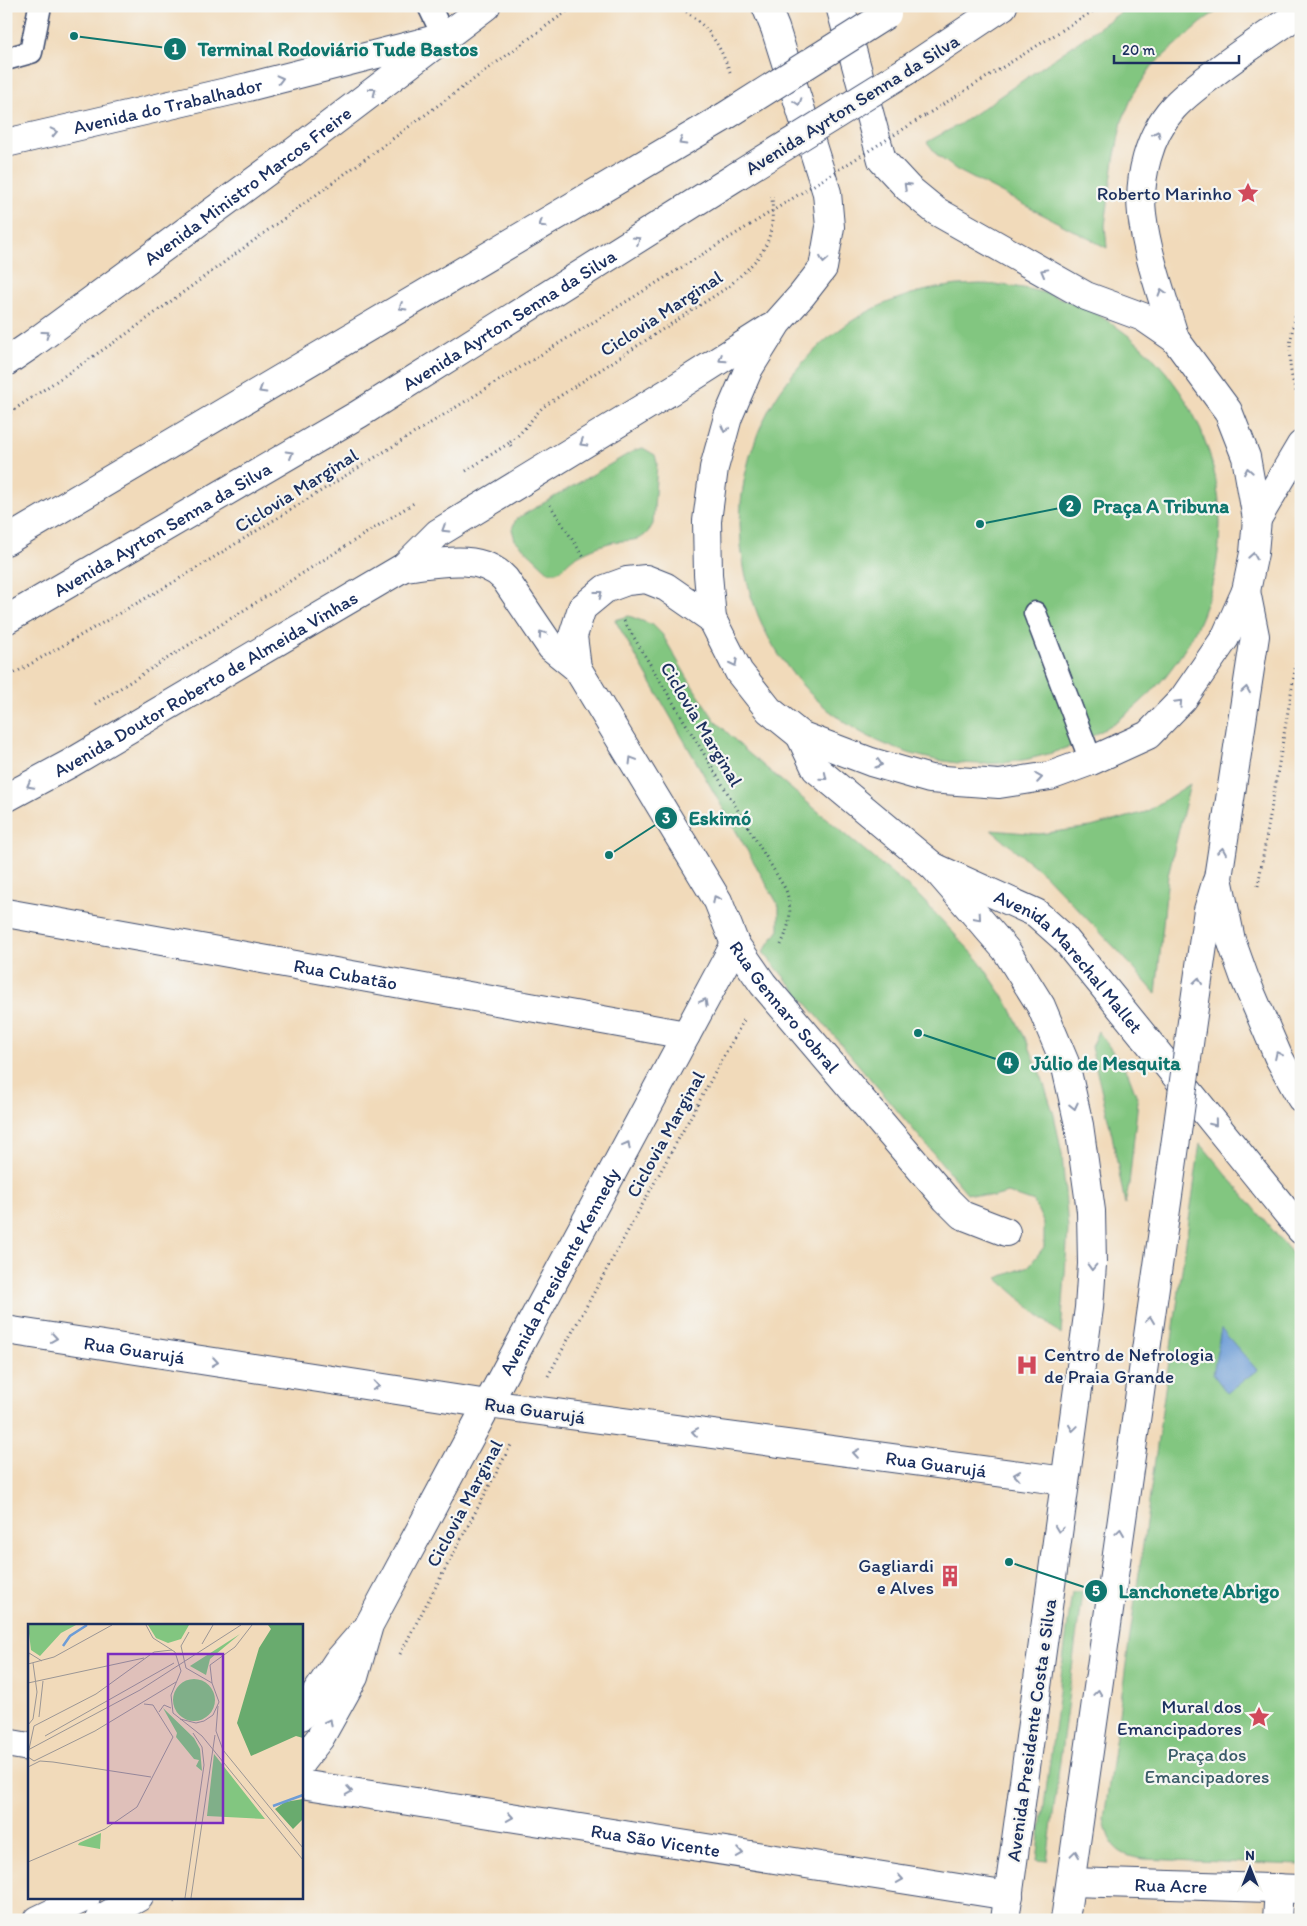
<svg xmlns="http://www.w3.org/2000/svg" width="1307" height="1926" font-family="Itim,sans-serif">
<rect width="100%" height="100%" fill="#f6f6f2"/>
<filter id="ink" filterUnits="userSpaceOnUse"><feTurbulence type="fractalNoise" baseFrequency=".02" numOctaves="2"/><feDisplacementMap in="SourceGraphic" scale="10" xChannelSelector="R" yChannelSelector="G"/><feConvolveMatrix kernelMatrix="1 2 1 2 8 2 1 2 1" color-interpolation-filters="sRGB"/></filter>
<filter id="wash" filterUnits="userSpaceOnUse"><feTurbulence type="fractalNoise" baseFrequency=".0096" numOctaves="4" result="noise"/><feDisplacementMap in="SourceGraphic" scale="20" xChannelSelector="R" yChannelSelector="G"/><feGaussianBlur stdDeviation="1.12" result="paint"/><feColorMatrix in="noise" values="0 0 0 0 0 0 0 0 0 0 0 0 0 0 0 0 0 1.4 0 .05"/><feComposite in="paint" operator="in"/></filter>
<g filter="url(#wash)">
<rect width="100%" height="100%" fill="#f1daba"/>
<g fill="#82c680" stroke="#4e7a6f">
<path d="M 1130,6 L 1226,6 L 1208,17 L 1152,66 L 1133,95 L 1122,121 L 1114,160 L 1105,225 L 1107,248 L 957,170 L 938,156 L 927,142 L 960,124 Z"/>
<circle cx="980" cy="524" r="240"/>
<path d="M 643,448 L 655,455 L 657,463 L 653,524 C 643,544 631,539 613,542 C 600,545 585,551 574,558 C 565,564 560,576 548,571 L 515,540 L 512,529 L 516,519 L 635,450 Z"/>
<path d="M 629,616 L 653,625 L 662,634 L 691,684 L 714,719 L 746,751 L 919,896 L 978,959 L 1007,1002 L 1028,1044 L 1042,1078 L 1054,1115 L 1062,1154 L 1068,1229 L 1061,1335 L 997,1278 L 1029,1266 L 1044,1247 L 1044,1224 L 1034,1202 L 1008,1193 L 993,1197 L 967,1193 L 763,952 L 779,930 L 779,906 L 615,620 Z"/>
<path d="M 1190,784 L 1168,875 L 1156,994 L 1121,954 L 1044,874 L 991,830 L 1039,834 L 1091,827 L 1146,812 Z"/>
<path d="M 1098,1031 L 1128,1073 L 1138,1100 L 1129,1184 L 1125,1204 L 1112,1135 L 1091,1047 Z"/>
<path d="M 1200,1143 L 1301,1264 L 1301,1865 L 1143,1859 C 1116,1855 1109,1845 1104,1819 Z"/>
<path d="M 1072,1592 L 1082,1592 L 1047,1861 L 1037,1860 Z"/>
</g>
<path fill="#6d9cd6" stroke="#44669a" d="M 1221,1329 L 1257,1370 L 1227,1393 L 1213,1374 Z"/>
</g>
<g filter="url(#ink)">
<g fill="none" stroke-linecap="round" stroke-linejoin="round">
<g stroke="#3b496c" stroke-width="25">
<g id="service">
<path d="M 429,6 L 444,37"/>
<path d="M 6,59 L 31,52 L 40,6"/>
<path d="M 1035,613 L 1091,761"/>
</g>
</g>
<g stroke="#3b496c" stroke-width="30">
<path id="pedestrian" d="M 1257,519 L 1301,445"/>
</g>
<g stroke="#3b496c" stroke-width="30">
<g id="minor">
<path id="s1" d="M 6,913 L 686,1035"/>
<path id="s2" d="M 735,944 L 763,984 L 946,1199 L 962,1215 L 1006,1232"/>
<path d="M 6,1743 L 29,1747"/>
<path id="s3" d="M 301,1784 L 1009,1896"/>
<path id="s4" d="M 1071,1882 L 1301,1889"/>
<path d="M 1277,1920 L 1279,1888"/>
</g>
</g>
<g stroke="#3b496c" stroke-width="30">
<g id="tertiary">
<path id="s5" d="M 488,1404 L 1065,1481"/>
</g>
</g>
<g stroke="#3b496c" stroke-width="30">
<g id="secondary">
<path d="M 766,6 L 775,28 L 827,193 L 830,227 L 823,268 L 802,295 L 777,323 L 749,368 L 728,417 L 714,468 L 707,521 L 708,574 L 712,619 L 739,672 L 769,710 L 800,735 L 871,762 L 930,779 L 999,784 L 1050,776 L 1091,761 L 1148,735 L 1183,699 L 1225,638 L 1246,591 L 1254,553 L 1257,519 L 1246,457 L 1228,411 L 1175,339 L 1143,317 L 1086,296 L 936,211 L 908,188 L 882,160 L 840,6"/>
<path id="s6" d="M 6,143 L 248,87 L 432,40"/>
<path id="s7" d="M 6,362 L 31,345 L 291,154 L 486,6"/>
<path d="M 1246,591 L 1255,636 L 1218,878 L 1231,940 L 1245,979 L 1278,1056 L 1301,1098"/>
<path d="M 577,668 L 573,636 L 582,608 L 605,589 L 627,581 L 646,579 L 666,587 L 712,619"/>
<path id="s8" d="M 800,735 L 816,769 L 934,867 L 1036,913 L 1064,938 L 1301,1230"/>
<path id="s9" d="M 6,798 L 71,763 L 404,567 L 438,533 L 674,389 L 770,328"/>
<path d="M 934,867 L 1006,950 L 1041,1006 L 1065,1063 L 1079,1125 L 1091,1211 L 1092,1264 L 1089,1308 L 1005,1920"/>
<path d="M 1191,1029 L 1208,910 L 1216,883"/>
<path id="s10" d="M 6,1330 L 488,1404"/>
<path d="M 301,1716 L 337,1662 L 363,1632"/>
<path id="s11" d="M 301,1762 L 320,1738 L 354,1677 L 369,1625 L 735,944 L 718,901 L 577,668 L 551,647 L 505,579 C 481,552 437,563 404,567"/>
<path d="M 38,1920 L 86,1897"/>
<path d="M 99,1920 L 139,1897"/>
<path d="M 1065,1920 L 1177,1132"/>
</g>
</g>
<g stroke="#3b496c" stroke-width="30">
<g id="motorway">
<path d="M 906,71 L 1003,6"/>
<path d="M 1175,339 C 1163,298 1147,256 1142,214 C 1138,178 1149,135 1173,108 C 1183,97 1196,87 1208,78 C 1238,54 1269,34 1301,12"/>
<path d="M 6,541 L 724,117"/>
<path id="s12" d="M 6,620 L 359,414 L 737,176"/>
</g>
</g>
<g stroke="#3b496c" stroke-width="3" stroke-dasharray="1 4" stroke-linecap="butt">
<path d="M 678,6 C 708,26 717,39 730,72"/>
<path d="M 926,115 L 1101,6"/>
<path d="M 1301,292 C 1296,315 1288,340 1290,363 C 1291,378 1296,392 1301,406"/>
<path d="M 6,415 L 125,335 L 556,19 L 575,6"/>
<path d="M 511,446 L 509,443 C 523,433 531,419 543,407 L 728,287 C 763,255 775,246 772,196"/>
<path d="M 466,471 L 509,443"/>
<path d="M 550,505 L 585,559"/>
<path d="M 624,621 L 786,890 C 793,912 790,926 780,947"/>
<path d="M 6,678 L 174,582 L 750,225"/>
<path d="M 95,704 L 414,503"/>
<path d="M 1258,886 L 1301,635"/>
<path d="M 548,1376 L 745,1018"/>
<path d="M 400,1654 L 512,1443"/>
<path d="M 174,1902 L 182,1897"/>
</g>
<use href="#service" stroke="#fff" stroke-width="22"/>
<use href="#pedestrian" stroke="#fff" stroke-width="28"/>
<use href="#minor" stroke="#fff" stroke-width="28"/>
<use href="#tertiary" stroke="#fff" stroke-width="28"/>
<use href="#secondary" stroke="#fff" stroke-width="28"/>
<use href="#motorway" stroke="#fff" stroke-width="28"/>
<g stroke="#3b496c" stroke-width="30" stroke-linecap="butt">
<path id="secondary-bridge" d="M 1177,1132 L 1191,1029"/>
</g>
<g stroke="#3b496c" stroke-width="30" stroke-linecap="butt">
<g id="motorway-bridge">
<path d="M 724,117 L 887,14"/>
<path d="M 737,176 L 906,71"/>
</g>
</g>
<path stroke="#3b496c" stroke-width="3" stroke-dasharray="1 4" stroke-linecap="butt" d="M 750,225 L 926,115"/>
<use href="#secondary-bridge" stroke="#fff" stroke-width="28"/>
<use href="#motorway-bridge" stroke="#fff" stroke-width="28"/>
</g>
<defs><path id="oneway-chevron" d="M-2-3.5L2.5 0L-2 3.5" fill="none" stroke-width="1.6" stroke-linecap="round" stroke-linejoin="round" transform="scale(1.25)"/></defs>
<g stroke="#8d97ae">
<use href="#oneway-chevron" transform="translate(280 79) rotate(-14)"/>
<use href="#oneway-chevron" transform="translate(373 91) rotate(-37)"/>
<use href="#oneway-chevron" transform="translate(798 102) rotate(72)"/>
<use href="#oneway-chevron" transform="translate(54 132) rotate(-13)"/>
<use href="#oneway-chevron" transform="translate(1157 134) rotate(-66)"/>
<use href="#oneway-chevron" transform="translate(682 142) rotate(149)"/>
<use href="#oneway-chevron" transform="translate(907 186) rotate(-136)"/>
<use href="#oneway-chevron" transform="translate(542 224) rotate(149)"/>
<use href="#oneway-chevron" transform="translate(637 240) rotate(-32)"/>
<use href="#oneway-chevron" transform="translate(824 260) rotate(100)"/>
<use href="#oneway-chevron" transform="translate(1044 272) rotate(-151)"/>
<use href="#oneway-chevron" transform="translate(1162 292) rotate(-106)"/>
<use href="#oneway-chevron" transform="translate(402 307) rotate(149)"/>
<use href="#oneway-chevron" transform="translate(46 334) rotate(-36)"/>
<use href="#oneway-chevron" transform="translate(722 359) rotate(147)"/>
<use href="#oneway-chevron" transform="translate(262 390) rotate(149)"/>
<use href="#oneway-chevron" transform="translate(725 429) rotate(105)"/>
<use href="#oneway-chevron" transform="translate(583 443) rotate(149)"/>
<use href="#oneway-chevron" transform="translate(290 454) rotate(-30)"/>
<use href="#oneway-chevron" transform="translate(1248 471) rotate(-100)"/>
<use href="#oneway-chevron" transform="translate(445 529) rotate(148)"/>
<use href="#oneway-chevron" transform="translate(1253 556) rotate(-80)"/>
<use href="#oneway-chevron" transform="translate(599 594) rotate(-38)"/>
<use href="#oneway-chevron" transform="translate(542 634) rotate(-124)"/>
<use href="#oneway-chevron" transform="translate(734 663) rotate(63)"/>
<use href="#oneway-chevron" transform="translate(1246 690) rotate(-81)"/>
<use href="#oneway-chevron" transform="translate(1179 703) rotate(-47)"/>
<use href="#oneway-chevron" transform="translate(632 760) rotate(-121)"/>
<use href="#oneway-chevron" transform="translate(879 764) rotate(16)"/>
<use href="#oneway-chevron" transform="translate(824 777) rotate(39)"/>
<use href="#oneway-chevron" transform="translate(1039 778) rotate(-9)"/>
<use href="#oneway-chevron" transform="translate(30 785) rotate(152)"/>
<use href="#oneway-chevron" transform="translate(1222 851) rotate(-81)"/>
<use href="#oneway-chevron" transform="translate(716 899) rotate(-118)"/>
<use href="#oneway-chevron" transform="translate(978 917) rotate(49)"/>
<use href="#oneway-chevron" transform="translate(1198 981) rotate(-82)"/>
<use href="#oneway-chevron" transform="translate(704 1002) rotate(-62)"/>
<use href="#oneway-chevron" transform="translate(1278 1055) rotate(-116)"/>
<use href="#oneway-chevron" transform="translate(1074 1106) rotate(77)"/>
<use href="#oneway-chevron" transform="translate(1214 1123) rotate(51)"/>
<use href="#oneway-chevron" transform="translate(627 1145) rotate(-62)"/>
<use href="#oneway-chevron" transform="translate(1092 1267) rotate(92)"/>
<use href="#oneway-chevron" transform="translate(1150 1320) rotate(-82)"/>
<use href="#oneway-chevron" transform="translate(54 1338) rotate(9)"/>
<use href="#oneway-chevron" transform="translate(215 1362) rotate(9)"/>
<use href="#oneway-chevron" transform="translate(376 1386) rotate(9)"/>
<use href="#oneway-chevron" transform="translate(1073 1428) rotate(98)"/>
<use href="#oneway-chevron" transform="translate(695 1432) rotate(-172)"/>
<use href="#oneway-chevron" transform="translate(856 1453) rotate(-172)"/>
<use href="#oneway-chevron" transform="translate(1017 1475) rotate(-172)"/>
<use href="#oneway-chevron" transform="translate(1059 1529) rotate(98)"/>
<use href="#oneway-chevron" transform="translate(1120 1532) rotate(-82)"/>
<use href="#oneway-chevron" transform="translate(1098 1693) rotate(-82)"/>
<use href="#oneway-chevron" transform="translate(329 1722) rotate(-61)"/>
<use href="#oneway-chevron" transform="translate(349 1791) rotate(9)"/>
<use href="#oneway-chevron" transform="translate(510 1817) rotate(9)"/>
<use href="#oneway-chevron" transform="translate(740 1853) rotate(9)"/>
<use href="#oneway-chevron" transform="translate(1075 1854) rotate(-82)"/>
<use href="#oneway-chevron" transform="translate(900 1879) rotate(9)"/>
</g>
</g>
<defs>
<g id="sight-bare" transform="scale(1.725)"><path d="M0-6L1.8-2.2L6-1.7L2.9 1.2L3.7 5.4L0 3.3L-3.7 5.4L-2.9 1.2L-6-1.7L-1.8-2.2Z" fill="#d1495b" stroke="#f6f6f2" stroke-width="2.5" paint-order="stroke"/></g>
<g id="hospital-bare" transform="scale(1.725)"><path d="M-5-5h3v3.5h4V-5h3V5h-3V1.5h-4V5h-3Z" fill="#d1495b" stroke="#f6f6f2" stroke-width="2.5" paint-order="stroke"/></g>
<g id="building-bare" transform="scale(1.725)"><path d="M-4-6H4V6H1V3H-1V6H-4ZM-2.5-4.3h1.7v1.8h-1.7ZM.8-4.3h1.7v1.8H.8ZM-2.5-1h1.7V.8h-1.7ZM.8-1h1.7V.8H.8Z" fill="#d1495b" stroke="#f6f6f2" stroke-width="2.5" paint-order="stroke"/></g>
</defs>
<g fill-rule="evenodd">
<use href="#sight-bare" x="1248" y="193"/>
<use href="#hospital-bare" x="1027" y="1365"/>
<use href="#building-bare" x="950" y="1576"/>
<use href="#sight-bare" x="1259" y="1717"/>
</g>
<g text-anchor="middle" stroke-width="4.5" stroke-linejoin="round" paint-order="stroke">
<g font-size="19" fill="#1b2f5e" stroke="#f6f6f2">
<text transform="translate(852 104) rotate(-32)" y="7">Avenida Ayrton Senna da Silva</text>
<text dy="7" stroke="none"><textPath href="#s6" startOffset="166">Avenida do Trabalhador</textPath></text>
<text dy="7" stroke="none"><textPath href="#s7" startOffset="299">Avenida Ministro Marcos Freire</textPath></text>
<text transform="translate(661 313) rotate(-33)" y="7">Ciclovia Marginal</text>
<text dy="7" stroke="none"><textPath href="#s12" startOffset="586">Avenida Ayrton Senna da Silva</textPath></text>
<text transform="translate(296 490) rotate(-32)" y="7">Ciclovia Marginal</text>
<text dy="7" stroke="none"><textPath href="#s12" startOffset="181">Avenida Ayrton Senna da Silva</textPath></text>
<text dy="7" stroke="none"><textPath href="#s9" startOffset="230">Avenida Doutor Roberto de Almeida Vinhas</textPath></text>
<text transform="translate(702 724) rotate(59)" y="7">Ciclovia Marginal</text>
<text dy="7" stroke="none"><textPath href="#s8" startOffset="359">Avenida Marechal Mallet</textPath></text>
<text dy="7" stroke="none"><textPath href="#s1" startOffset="345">Rua Cubatão</textPath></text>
<text dy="7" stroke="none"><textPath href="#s2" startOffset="80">Rua Gennaro Sobral</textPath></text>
<text transform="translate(665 1134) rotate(-61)" y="7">Ciclovia Marginal</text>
<text dy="7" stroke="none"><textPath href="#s11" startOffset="556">Avenida Presidente Kennedy</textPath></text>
<text dy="7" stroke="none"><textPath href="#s10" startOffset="130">Rua Guarujá</textPath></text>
<text transform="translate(535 1410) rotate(8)" y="7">Rua Guarujá</text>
<text dy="7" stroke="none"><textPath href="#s5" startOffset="452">Rua Guarujá</textPath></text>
<text transform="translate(464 1503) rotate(-62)" y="7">Ciclovia Marginal</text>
<text transform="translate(1031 1730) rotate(-82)" y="7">Avenida Presidente Costa e Silva</text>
<text dy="7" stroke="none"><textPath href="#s3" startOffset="359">Rua São Vicente</textPath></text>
<text dy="7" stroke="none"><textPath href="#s4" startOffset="100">Rua Acre</textPath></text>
</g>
<g font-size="19" fill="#1b2f5e" stroke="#f6f6f2" text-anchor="end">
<text x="1232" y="200">Roberto Marinho</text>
<text x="1044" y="1361" text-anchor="start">Centro de Nefrologia<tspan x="1044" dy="22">de Praia Grande</tspan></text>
<text x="934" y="1572">Gagliardi<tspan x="934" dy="22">e Alves</tspan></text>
<text x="1242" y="1713">Mural dos<tspan x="1242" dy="22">Emancipadores</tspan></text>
</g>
<g font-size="19" fill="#3a5c68" stroke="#f6f6f2">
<text x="1207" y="1761">Praça dos<tspan x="1207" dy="22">Emancipadores</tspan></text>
</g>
</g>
<g transform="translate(28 1624)">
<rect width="275" height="275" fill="#f1daba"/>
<path d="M 0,1 L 48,1 L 33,9 L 12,32 L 3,26 ZM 120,1 L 161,1 L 153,15 L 140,19 L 128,14 ZM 212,10 L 182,35 L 178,51 L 162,42 ZM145 76a21 21 0 1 1 42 0a21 21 0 1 1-42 0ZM 135,84 L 166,114 L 172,125 L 174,147 L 168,142 L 171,136 L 166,135 L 148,113 L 149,109 ZM 186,130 L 237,195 L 179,192 ZM 73,209 L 72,225 L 50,221 L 51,219 Z" fill="#82c680"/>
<path d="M 240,1 L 275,1 L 275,114 L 268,112 L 223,132 L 209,99 L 231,24 L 243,5 ZM 275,175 L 275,195 L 265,205 L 247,185 L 257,178 Z" fill="#69ab6e"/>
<path fill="none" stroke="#6d9cd6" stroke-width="2.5" d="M 35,22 L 42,12 L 59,1M 245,182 L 275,171"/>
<path fill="none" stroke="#9b9695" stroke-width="1" d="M 118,1 L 125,14 L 147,28 L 153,47 L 143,71 L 145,89 L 174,112 L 275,236M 174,20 L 185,1M 0,38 L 1,29 L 14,37M 0,40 L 26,33 L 84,1M 0,59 L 116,34M 184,59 L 182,41 L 207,23 L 224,1M 190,82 L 188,107 L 195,126 L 275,224M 131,88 L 136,81 L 143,84M 11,93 L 15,57M 152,95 L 168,99 L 176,97 L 185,91 L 191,78 L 184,59 L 158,44 L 153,22 L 161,8M 0,101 L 5,95 L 9,68 L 5,39M 17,112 L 146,39M 0,126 L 112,66 L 213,1M 0,130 L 6,102 L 68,70 L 126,28 L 144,26M 0,133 L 6,137 L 67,107 L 148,58M 0,143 L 12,137 L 25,138 L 123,153M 0,238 L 77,205 L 109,183 L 145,113 L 125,81 L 116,80M 157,274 L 176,141 L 174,123 L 165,109M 163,274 L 187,111"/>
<path fill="#7b2cbf" fill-opacity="0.15" stroke="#7b2cbf" stroke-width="2.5" d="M 80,30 L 195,30 L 195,199 L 80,199 Z"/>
<rect width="275" height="275" fill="none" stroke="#1b2f5e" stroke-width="2.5"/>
</g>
<path fill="none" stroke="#0f766e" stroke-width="2" d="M74 36L175 49M980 524L1070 506M609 855L666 818M918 1033L1008 1063M1009 1562L1096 1591"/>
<g fill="#0f766e" stroke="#f6f6f2" stroke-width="2">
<circle cx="74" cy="36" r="5"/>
<circle cx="980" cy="524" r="5"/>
<circle cx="609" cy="855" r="5"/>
<circle cx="918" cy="1033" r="5"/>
<circle cx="1009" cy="1562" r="5"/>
<circle cx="175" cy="49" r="12"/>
<circle cx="1070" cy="506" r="12"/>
<circle cx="666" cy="818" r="12"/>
<circle cx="1008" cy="1063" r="12"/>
<circle cx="1096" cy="1591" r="12"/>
</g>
<g font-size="15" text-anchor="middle" font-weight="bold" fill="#fff">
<text x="175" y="54">1</text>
<text x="1070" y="511">2</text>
<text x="666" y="823">3</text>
<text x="1008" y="1068">4</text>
<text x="1096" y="1596">5</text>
</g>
<g font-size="20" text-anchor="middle" font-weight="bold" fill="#0f766e" stroke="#f6f6f2" stroke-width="4.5" stroke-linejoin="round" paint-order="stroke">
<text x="338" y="56">Terminal Rodoviário Tude Bastos</text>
<text x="1161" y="513">Praça A Tribuna</text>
<text x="720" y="825">Eskimó</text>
<text x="1106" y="1070">Júlio de Mesquita</text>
<text x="1199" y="1598">Lanchonete Abrigo</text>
</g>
<rect width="1307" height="1926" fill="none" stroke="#f6f6f2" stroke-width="25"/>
<g transform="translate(1250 1868)" stroke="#f6f6f2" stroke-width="4" paint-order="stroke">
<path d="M0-4L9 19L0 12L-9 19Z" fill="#1b2f5e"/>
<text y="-8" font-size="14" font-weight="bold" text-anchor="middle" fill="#1b2f5e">N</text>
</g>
<path d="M1114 55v8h125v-8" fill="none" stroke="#1b2f5e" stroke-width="2.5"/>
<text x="1122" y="55" font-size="15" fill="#1b2f5e" stroke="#f6f6f2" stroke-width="4" paint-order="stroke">20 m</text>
</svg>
